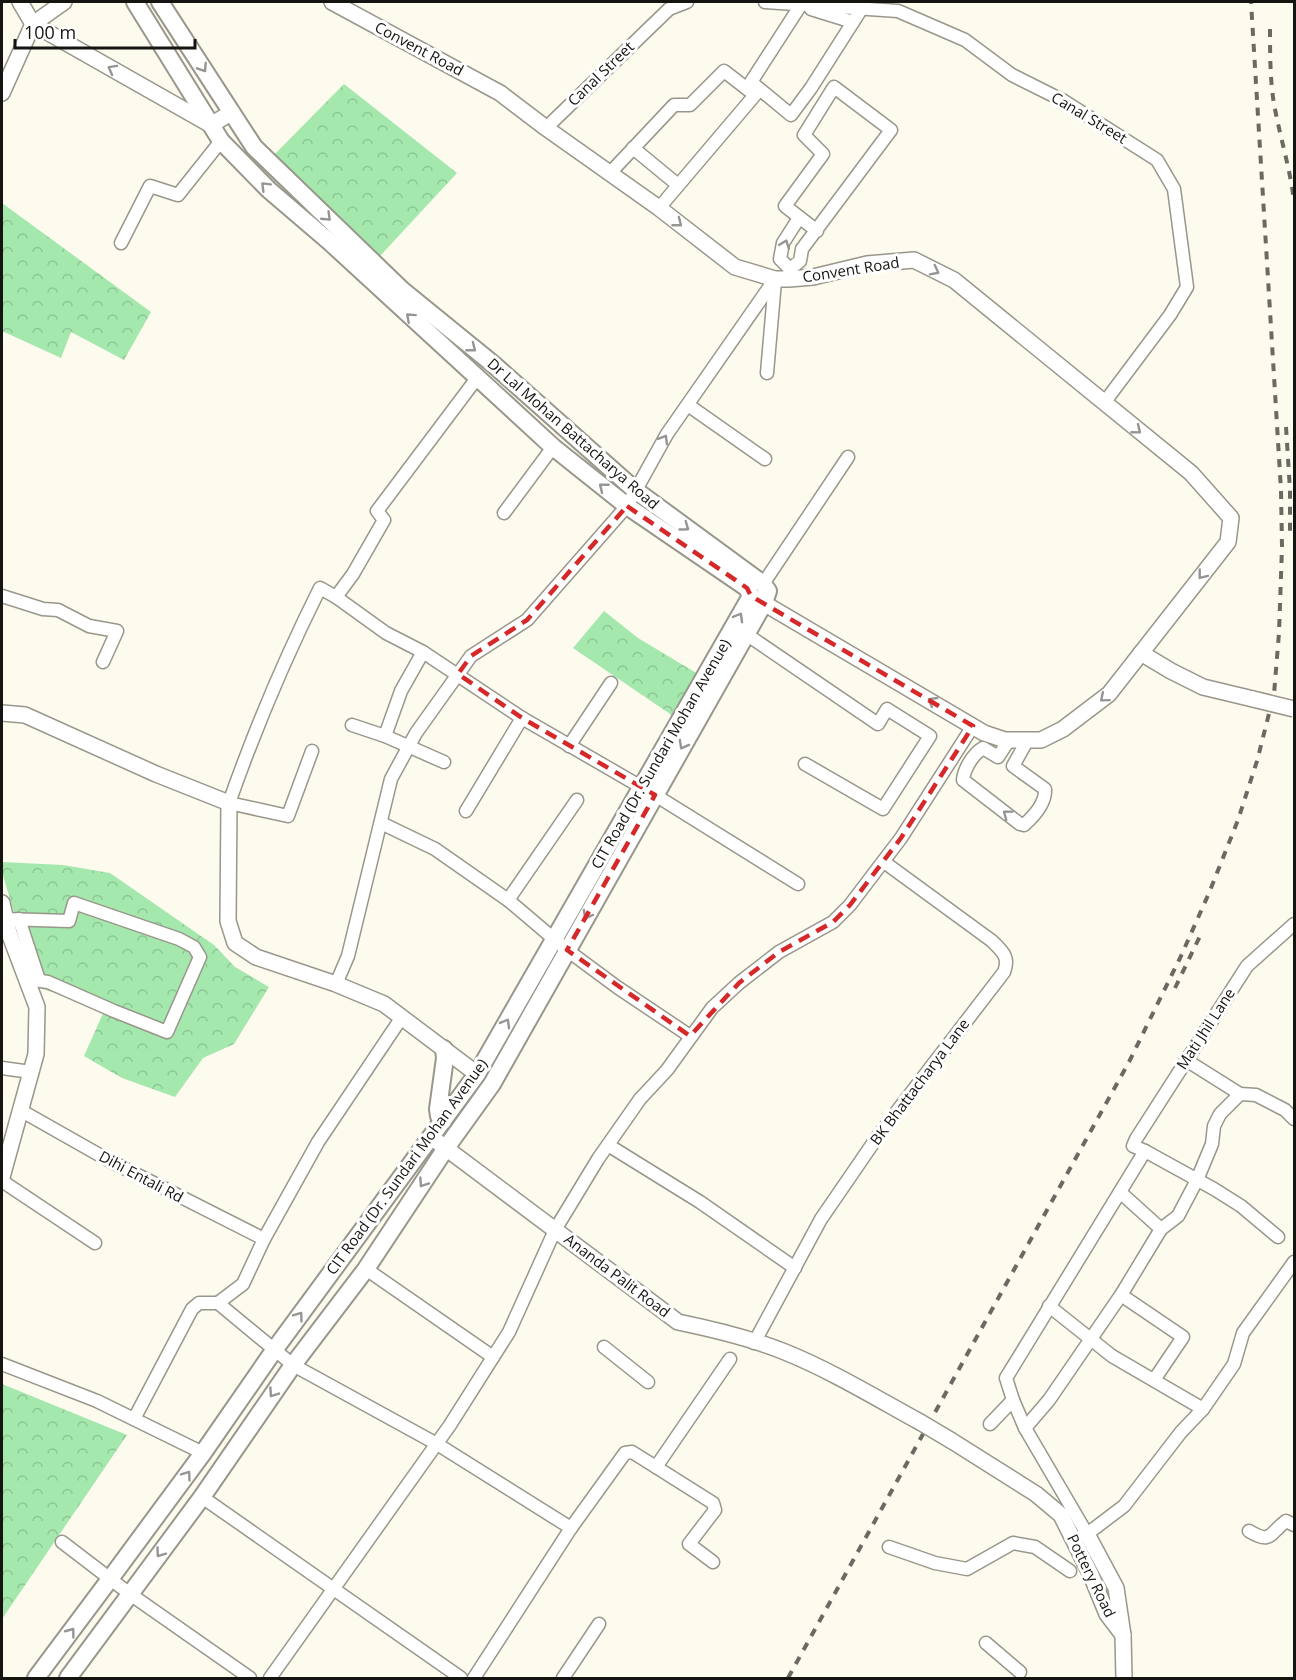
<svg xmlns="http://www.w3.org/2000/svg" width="1296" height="1680" font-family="'Open Sans',sans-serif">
<defs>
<pattern id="park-crowns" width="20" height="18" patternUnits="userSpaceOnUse" patternTransform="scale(1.5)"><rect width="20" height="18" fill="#a5e8ad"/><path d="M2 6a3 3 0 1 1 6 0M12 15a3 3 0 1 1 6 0" fill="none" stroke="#8dc694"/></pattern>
</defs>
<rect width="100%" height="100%" fill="#fdfaee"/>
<g fill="url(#park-crowns)">
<path d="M 344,84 L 457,173 L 380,256 L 271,158 Z"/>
<path d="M 2,203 L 151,312 L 124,360 L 71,332 L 61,358 L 2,331 Z"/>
<path d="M 604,611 L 638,638 L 698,674 L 676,718 L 573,648 Z"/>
<path d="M 2,862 L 63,865 L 110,873 L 214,945 L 235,967 L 269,987 L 234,1044 L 203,1058 L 175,1097 L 122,1078 L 84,1056 L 105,1009 L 36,987 L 2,872 Z"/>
<path d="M 2,1384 L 127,1435 L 2,1619 Z"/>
</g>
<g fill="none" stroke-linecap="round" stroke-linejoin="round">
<g stroke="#99968b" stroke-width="15">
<g id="minor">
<path d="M 765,2 L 898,11 L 965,40 L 1012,75 L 1064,101 L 1157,160 L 1174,189 L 1187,287 L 1170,315 L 1104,403"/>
<path d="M 802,3 L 751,82 L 791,115 L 811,88 L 862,8"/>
<path d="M 811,9 L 853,22"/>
<path d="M 546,128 L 669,9 L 687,2"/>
<path d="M 633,148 L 678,185"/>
<path d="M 610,173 L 674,105 L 690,105 L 724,71 L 755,95 L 659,208"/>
<path d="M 121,243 L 150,186 L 178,195 L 221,141"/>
<path d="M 790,269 L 800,261 L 802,249 L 891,130 L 834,87 L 804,135 L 823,154 L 785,206 L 817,231"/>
<path d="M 789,274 L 790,269 L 780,259 L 783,243 L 799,218"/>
<path d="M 767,373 L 775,281"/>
<path d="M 688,405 L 765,459"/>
<path d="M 504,513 L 553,447"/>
<path d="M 763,584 L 848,457"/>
<path d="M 2,596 L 43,609 L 58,610 L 89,626 L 117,631 L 103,662"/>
<path d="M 336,597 L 353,574 L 384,520 L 377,511 L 477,378"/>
<path d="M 746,634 L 878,724 L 887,709 L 930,736 L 883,809 L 805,764"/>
<path d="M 352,725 L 385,736 L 444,762"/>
<path d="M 385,736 L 401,691 L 423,652"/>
<path d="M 1009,740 L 998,757 L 983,748 C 973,754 964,769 963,780 L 1020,824 L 1024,825 C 1034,816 1046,802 1045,789 L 1013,766 L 1027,741"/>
<path d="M 569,746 L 611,683"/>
<path d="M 312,751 L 288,816 L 229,803 C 255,729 285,658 320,588 L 336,597 L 386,633 L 423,652 L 522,718 L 655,795 L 798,884"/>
<path d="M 466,811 L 522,718"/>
<path d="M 381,823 L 435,849 L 508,900 L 567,950 L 617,987 L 690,1036"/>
<path d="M 508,900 L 577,800"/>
<path d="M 4,919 L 69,921 L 74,903 L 179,939 L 194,947 L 200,957 L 167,1032 L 114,1011 L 48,982 L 26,979"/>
<path d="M 19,919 L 39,980"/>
<path d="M 336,984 L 348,956 L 391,779 L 416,733 L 471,656 L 527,620 L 627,506 L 667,434 L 775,279"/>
<path d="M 402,1017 L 318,1142 L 264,1239 L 243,1284 L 218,1303 L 293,1365 L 437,1444 L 571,1528 L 474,1678"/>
<path d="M 1186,1060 L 1240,1094 L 1256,1095 L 1285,1110 L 1294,1119"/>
<path d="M 2,1068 L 31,1072"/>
<path d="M 20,1110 L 110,1161 L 264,1239"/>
<path d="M 608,1145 L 700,1202 L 795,1268"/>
<path d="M 2,1181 L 95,1243"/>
<path d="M 1120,1192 L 1161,1229"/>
<path d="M 1278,1237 L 1241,1206 L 1214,1189 L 1145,1151 L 1133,1146 L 1136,1139 L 1247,966 L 1294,924"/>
<path d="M 366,1269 L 493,1357"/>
<path d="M 1121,1295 L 1183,1337 L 1154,1380"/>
<path d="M 1049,1306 L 1112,1356 L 1203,1409"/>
<path d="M 754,1343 L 821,1219 L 878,1136 L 1004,972 C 1010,957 1002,951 992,941 L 884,862"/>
<path d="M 604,1347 L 648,1382"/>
<path d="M 2,1364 L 97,1401 L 203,1453"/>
<path d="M 1013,1400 L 1025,1428 L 1087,1534 L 1124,1506 L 1181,1432 L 1203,1409 L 1234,1364 L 1243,1333 L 1294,1262"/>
<path d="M 134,1419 L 192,1309 L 199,1303 L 218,1303"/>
<path d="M 990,1424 L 1013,1400 L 1006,1378 L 1145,1151"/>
<path d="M 1025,1428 L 1049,1400 L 1121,1295 L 1161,1229 L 1178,1216 L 1197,1180 L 1212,1144 L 1214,1126 L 1220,1114 L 1240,1094"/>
<path d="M 656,1467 L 713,1503 L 715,1510 L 689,1544 L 713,1562"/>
<path d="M 202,1497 L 461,1678"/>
<path d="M 571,1528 L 625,1453 L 632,1452 L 656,1467 L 730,1359"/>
<path d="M 1249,1531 C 1271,1544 1268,1535 1286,1521 L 1294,1525"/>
<path d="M 62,1542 L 130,1594 L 250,1678"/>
<path d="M 889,1547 L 935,1563 L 967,1569 L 1013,1543 L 1035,1547 L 1070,1571"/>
<path d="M 986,1643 L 1020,1672"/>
<path d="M 270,1678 L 450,1425 L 509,1332 L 555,1230 L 598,1159 L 640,1099 L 667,1070 L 712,1008 L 739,983 L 779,952 L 833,922 L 850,905 L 901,838 L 973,726"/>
<path d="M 563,1678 L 599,1624"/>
</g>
</g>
<g stroke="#99968b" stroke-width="18">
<g id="tertiary">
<path d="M 20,2 L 33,24 L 211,125 L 232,112"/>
<path d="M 332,2 L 500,93 L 546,128 L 659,208 L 735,267 L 775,279 L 789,279 L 813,277 L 867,264 L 914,260 L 954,280 L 1191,473 L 1231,518 L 1228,542 L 1109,694 L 1063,729 L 1041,740 L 1005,740 L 984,733 L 755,598"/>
<path d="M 2,93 L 33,24 L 64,2"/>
<path d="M 1141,653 L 1171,671 L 1203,687 L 1253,699"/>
<path d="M 2,713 L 25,715 L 156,774 L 229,803 L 228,921 L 235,943 L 256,957 L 336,984 L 384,1004 L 477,1074"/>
<path d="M 2,903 L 9,933 L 37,1007 L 36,1054 L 2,1177"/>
<path d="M 431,1137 L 678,1322 C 712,1329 753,1339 785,1352 C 832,1371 876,1398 920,1422"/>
<path d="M 952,1441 L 1036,1494 L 1061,1515 L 1091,1575 L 1107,1614 L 1123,1635"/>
<path d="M 1087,1534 L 1116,1588 L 1123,1635 L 1124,1678"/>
</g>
</g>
<g stroke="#99968b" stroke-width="20">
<g id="secondary">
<path d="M 443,1121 L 439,1116 L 438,1109 L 445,1058 L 444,1049"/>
<path d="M 36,1678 L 110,1579 L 203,1453 L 275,1349 L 477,1074 L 751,596 L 747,588 L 627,506 L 553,447 L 331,243 L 269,190 L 221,141 L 135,2"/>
<path d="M 68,1678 L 202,1497 L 293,1365 L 366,1269 L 446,1148 L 492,1084 L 764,603 L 768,591 L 763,584 L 635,490 L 493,364 L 402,290 L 254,147 L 160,2"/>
</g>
</g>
<use href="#minor" stroke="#fff" stroke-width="12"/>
<use href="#tertiary" stroke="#fff" stroke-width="15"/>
<use href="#secondary" stroke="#fff" stroke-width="16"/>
<g stroke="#6b6962" stroke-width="4" stroke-dasharray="8 8" stroke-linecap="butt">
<path d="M 1270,29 C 1270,54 1270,79 1274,104 C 1280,137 1290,168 1294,201"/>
<path d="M 1286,427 L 1290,490 L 1290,531"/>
<path d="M 1175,988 L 1201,934"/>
<path d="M 788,1678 L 1129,1062 L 1181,956 L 1209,893 L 1238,820 L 1257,761 L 1274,694 L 1279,633 L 1282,547 L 1281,490 L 1251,2"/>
</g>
<g stroke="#99968b" stroke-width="18" stroke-linecap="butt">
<g id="tertiary-bridge">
<path d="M 1253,699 L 1294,709"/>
<path d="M 920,1422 L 952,1441"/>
</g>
</g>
<use href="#tertiary-bridge" stroke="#fff" stroke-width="15"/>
</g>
<defs><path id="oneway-chevron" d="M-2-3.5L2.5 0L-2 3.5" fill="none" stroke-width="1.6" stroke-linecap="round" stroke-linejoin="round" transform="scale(1.5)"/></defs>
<g stroke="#969593">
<use href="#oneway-chevron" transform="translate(203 68) rotate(57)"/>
<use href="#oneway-chevron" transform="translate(112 69) rotate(-151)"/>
<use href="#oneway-chevron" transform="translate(265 186) rotate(-135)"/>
<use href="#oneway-chevron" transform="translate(327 217) rotate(44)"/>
<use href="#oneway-chevron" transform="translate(678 223) rotate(38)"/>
<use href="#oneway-chevron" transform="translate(785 244) rotate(-69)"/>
<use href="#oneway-chevron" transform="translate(935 271) rotate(27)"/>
<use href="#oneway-chevron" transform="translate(410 317) rotate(-138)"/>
<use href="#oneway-chevron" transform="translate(472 348) rotate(38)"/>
<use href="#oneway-chevron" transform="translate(1137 430) rotate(39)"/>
<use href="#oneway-chevron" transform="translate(664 439) rotate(-59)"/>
<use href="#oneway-chevron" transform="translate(603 487) rotate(-141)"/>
<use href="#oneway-chevron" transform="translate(685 527) rotate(36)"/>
<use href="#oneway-chevron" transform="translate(1202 575) rotate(128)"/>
<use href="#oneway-chevron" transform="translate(739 617) rotate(-60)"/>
<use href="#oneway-chevron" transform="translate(1104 698) rotate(140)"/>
<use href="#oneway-chevron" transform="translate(932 701) rotate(-149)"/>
<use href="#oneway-chevron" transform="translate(683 745) rotate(119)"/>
<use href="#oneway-chevron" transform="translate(1007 814) rotate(-143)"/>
<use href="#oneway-chevron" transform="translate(587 915) rotate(119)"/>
<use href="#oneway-chevron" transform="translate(506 1023) rotate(-60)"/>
<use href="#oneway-chevron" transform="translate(423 1183) rotate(124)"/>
<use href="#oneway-chevron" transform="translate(299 1316) rotate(-54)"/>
<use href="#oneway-chevron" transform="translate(273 1393) rotate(125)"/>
<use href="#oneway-chevron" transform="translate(187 1475) rotate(-54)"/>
<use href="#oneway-chevron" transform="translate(160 1553) rotate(126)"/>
<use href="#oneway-chevron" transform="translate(71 1632) rotate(-53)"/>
</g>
<path fill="none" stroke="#d62828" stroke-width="4.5" stroke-dasharray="12 8" stroke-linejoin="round" d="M 627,506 L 747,588 L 751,596 L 973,726 L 901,838 L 850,905 L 833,922 L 779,952 L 739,983 L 690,1036 L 567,950 L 655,795 L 522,718 L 458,674 L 471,656 L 527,620 Z"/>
<g text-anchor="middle" stroke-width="6" stroke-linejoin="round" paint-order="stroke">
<g font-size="15" fill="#151410" stroke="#fff">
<text transform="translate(419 49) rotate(28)" y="5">Convent Road</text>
<text transform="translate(601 74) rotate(-44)" y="5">Canal Street</text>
<text transform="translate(1089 118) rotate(31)" y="5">Canal Street</text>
<text transform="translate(851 270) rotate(-9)" y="5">Convent Road</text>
<text transform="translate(573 434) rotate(41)" y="5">Dr Lal Mohan Battacharya Road</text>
<text transform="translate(661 754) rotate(-60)" y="5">CIT Road (Dr. Sundari Mohan Avenue)</text>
<text transform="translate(1206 1029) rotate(-57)" y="5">Mati Jhil Lane</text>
<text transform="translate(920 1082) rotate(-53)" y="5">BK Bhattacharya Lane</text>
<text transform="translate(407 1167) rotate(-54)" y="5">CIT Road (Dr. Sundari Mohan Avenue)</text>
<text transform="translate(141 1177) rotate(28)" y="5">Dihi Entali Rd</text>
<text transform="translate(617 1276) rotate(37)" y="5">Ananda Palit Road</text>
<text transform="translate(1091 1576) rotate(64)" y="5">Pottery Road</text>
</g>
</g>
<rect width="1296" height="1680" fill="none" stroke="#151410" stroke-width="6"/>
<path d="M15 39v9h180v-9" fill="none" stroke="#151410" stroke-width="3"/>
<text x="24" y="39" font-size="18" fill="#151410" stroke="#ffffff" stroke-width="4.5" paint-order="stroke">100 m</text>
</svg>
